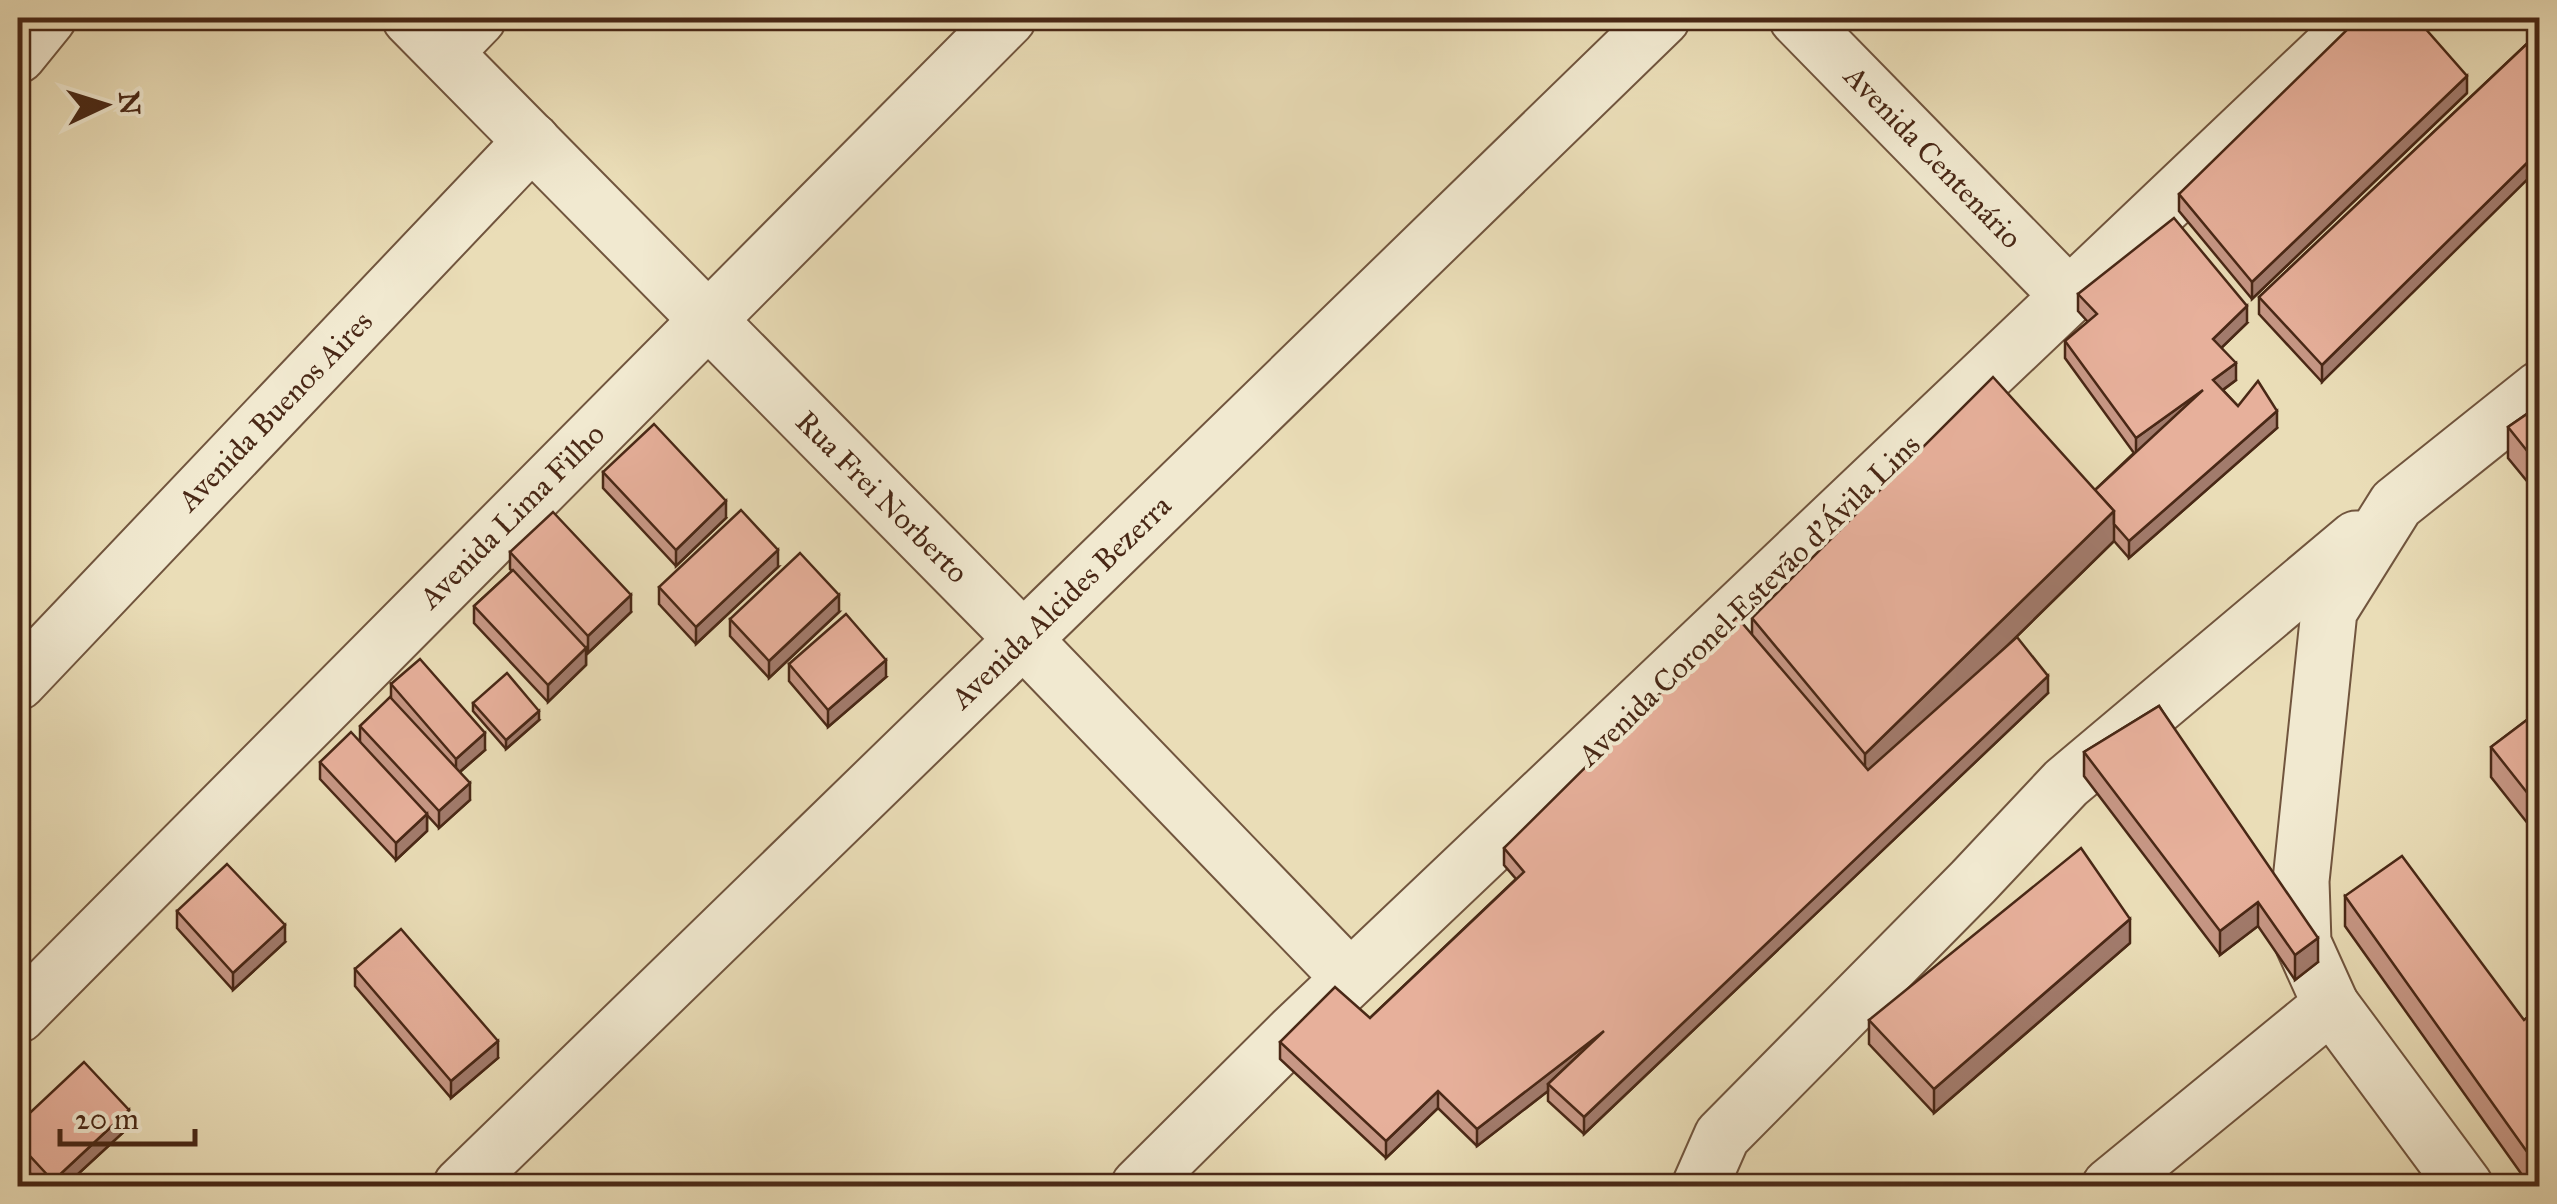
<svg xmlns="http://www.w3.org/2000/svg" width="2557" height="1204" font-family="'IM FELL Great Primer',serif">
<rect width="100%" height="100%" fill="#eaddb7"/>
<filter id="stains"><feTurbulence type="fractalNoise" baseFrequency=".002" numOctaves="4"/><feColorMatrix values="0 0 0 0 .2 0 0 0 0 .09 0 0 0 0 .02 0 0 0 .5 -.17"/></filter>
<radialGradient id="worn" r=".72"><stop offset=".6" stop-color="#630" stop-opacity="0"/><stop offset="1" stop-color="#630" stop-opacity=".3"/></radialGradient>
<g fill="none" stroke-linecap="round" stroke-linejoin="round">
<g stroke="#71553e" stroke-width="59">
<g id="minor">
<path d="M 410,18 L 1023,639 L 1350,978"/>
<path d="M 1797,18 L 2069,296"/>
<path d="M 445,52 L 478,18"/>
<path d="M 18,55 L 48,18"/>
<path d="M 18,682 L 532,141"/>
<path d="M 2331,1005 L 2465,1186"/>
<path d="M 18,1015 L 1008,18"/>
<path d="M 18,1178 L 26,1186"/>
<path d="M 461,1186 L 1662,18"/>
<path d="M 1139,1186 L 1293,1033 L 2362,18"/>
<path d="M 1700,1186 L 1722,1136 L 1973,882 L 2066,783 L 2356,539"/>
<path d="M 2110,1186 L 2331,1005 L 2303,943 L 2301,881 L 2329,611 L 2396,504 L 2540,389"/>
</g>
</g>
<use href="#minor" stroke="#f1e9d0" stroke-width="55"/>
</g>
<g fill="#c79785" stroke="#492816" stroke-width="2.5">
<path d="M 2531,40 L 2322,382 L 2259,314 L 2259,297 Z"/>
<path d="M 2467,93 L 2252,299 L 2179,211 L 2179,194 Z"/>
<path d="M 2078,294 L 2247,323 L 2221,348 L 2236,380 L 2223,390 L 2238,406 L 2277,428 L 2129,558 L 2114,541 L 2002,651 L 2048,693 L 1584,1134 L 1548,1101 L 1548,1091 L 1477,1146 L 1438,1108 L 1386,1158 L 1280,1059 L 1280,1042 L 1370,1018 L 1516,879 L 1504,865 L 1504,848 L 1752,634 L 1752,618 L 2095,490 L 2134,453 L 2065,358 L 2065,341 L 2088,322 L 2078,311 Z"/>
<path d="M 2540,405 L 2540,497 L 2508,458 L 2508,427 Z"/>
<path d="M 603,472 L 726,518 L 676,566 L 603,488 Z"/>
<path d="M 510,552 L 631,612 L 588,653 L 586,650 L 586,665 L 548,702 L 474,623 L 474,606 L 512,571 L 510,569 Z"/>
<path d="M 778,567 L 696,644 L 659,604 L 659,587 Z"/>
<path d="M 839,612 L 769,678 L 730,636 L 730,619 Z"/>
<path d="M 789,664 L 886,677 L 828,727 L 789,681 Z"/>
<path d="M 391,684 L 485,750 L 460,772 L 470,800 L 439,828 L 427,815 L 427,831 L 396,860 L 320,779 L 320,762 L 360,742 L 360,726 L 391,698 Z"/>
<path d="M 473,703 L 539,720 L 506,749 L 473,711 Z"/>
<path d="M 2159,706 L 2318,962 L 2295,980 L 2258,926 L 2220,955 L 2084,776 L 2084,752 Z"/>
<path d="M 2540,710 L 2540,839 L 2491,777 L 2491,747 Z"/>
<path d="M 2345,896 L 2524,1020 L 2540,1008 L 2540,1186 L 2530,1186 L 2345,926 Z"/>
<path d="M 177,911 L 285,942 L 233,990 L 177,928 Z"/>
<path d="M 2130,943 L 1934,1113 L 1869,1044 L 1869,1020 Z"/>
<path d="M 355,969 L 498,1058 L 451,1098 L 355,986 Z"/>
<path d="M 18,1124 L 129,1127 L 65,1186 L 42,1186 L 18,1160 Z"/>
</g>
<g fill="#a27b6c" stroke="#492816" stroke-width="2.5">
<path d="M 2467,76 L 2467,93 L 2252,299 L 2252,282 Z"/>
<path d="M 2540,150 L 2540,167 L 2322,382 L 2322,365 Z"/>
<path d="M 2247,306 L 2247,323 L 2213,356 L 2213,339 Z"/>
<path d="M 2236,363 L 2236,380 L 2213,397 L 2213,380 Z"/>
<path d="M 2203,390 L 2136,455 L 2136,438 Z"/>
<path d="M 2277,411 L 2277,428 L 2129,558 L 2129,541 Z"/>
<path d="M 726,501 L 726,518 L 676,566 L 676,550 Z"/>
<path d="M 2114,511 L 2114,541 L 1865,785 L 1865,754 Z"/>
<path d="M 778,550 L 778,567 L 696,644 L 696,627 Z"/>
<path d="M 631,595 L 631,612 L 588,653 L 588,636 Z"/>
<path d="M 839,595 L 839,612 L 769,678 L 769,661 Z"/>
<path d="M 586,648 L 586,665 L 548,702 L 548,685 Z"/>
<path d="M 886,660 L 886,677 L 828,727 L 828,710 Z"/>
<path d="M 2048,676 L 2048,693 L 1584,1134 L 1584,1117 Z"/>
<path d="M 539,711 L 539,720 L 506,749 L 506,740 Z"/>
<path d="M 485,733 L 485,750 L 456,775 L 456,759 Z"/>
<path d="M 470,783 L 470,800 L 439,828 L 439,811 Z"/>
<path d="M 427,814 L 427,831 L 396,860 L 396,843 Z"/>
<path d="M 2258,902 L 2258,926 L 2220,955 L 2220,931 Z"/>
<path d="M 2130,919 L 2130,943 L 1934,1113 L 1934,1089 Z"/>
<path d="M 285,925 L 285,942 L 233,990 L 233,973 Z"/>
<path d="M 2318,938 L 2318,962 L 2295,980 L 2295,955 Z"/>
<path d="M 1604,1031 L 1548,1084 L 1548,1091 L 1477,1146 L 1477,1129 Z"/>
<path d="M 498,1041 L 498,1058 L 451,1098 L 451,1081 Z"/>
<path d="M 1438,1091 L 1438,1108 L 1386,1158 L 1386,1141 Z"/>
<path d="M 129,1110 L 129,1127 L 65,1186 L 53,1186 L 53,1181 Z"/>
</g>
<g fill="#e7b09b" stroke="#492816" stroke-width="2.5">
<path d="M 2359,18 L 2416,18 L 2467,76 L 2252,282 L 2179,194 Z"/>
<path d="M 2531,40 L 2540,48 L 2540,150 L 2322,365 L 2259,297 Z"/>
<path d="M 2174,218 L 2247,306 L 2213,339 L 2236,363 L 2213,380 L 2238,406 L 2258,381 L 2277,411 L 2129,541 L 2114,524 L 2114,511 L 2095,490 L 2203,390 L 2136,438 L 2065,341 L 2097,314 L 2078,294 Z"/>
<path d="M 1993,377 L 2114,511 L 1865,754 L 1752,618 Z"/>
<path d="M 2540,405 L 2540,467 L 2508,427 Z"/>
<path d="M 654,424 L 726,501 L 676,550 L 603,472 Z"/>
<path d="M 741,510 L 778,550 L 696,627 L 659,587 Z"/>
<path d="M 553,512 L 631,595 L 588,636 L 510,552 Z"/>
<path d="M 800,553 L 839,595 L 769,661 L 730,619 Z"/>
<path d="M 513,570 L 586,648 L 548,685 L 474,606 Z"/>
<path d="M 846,614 L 886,660 L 828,710 L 789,664 Z"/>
<path d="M 1737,617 L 1868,770 L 2017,637 L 2048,676 L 1584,1117 L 1548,1084 L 1604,1031 L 1477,1129 L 1438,1091 L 1386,1141 L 1280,1042 L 1335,987 L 1370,1018 L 1524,872 L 1504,848 Z"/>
<path d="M 420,659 L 485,733 L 456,759 L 391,684 Z"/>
<path d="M 507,673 L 539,711 L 506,740 L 473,703 Z"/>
<path d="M 390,697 L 470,783 L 439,811 L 360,726 Z"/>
<path d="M 2159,706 L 2318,938 L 2295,955 L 2258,902 L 2220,931 L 2084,752 Z"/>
<path d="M 2540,710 L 2540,809 L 2491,747 Z"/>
<path d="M 351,732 L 427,814 L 396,843 L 320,762 Z"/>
<path d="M 2081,848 L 2130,919 L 1934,1089 L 1869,1020 Z"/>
<path d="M 2402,856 L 2524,1020 L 2540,1008 L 2540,1170 L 2345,896 Z"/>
<path d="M 227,864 L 285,925 L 233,973 L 177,911 Z"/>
<path d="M 401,929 L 498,1041 L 451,1081 L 355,969 Z"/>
<path d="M 84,1062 L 129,1110 L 53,1181 L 18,1143 L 18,1124 Z"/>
</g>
<g text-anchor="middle" stroke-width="8" stroke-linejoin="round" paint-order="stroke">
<g font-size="30" fill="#492816" stroke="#f1e9d0">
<text transform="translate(1933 157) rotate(46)" y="10">Avenida Centenário</text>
<text transform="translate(275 411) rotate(-46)" y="10">Avenida Buenos Aires</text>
<text transform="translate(882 497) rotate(45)" y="10">Rua Frei Norberto</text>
<text transform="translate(512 516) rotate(-45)" y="10">Avenida Lima Filho</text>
<text transform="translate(1749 600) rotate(-44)" y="10">Avenida Coronel Estevão d'Ávila Lins</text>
<text transform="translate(1061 602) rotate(-44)" y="10">Avenida Alcides Bezerra</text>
</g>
</g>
<rect width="2557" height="1204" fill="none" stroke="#eaddb7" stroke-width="60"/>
<rect x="20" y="20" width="2517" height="1164" fill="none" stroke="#492816" stroke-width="5"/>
<rect x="30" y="30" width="2497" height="1144" fill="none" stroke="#492816" stroke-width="2.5"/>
<g transform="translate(105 105) rotate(86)" stroke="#f1e9d0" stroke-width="8" paint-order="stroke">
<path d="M0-8L18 38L0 25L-18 38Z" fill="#492816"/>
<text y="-15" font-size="28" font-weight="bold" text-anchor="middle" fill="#492816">N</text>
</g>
<path d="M60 1129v15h135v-15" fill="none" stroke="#492816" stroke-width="5"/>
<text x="75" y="1129" font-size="30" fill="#492816" stroke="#f1e9d0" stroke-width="8" paint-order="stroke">20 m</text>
<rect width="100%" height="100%" filter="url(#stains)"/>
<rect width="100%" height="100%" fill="url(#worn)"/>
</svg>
